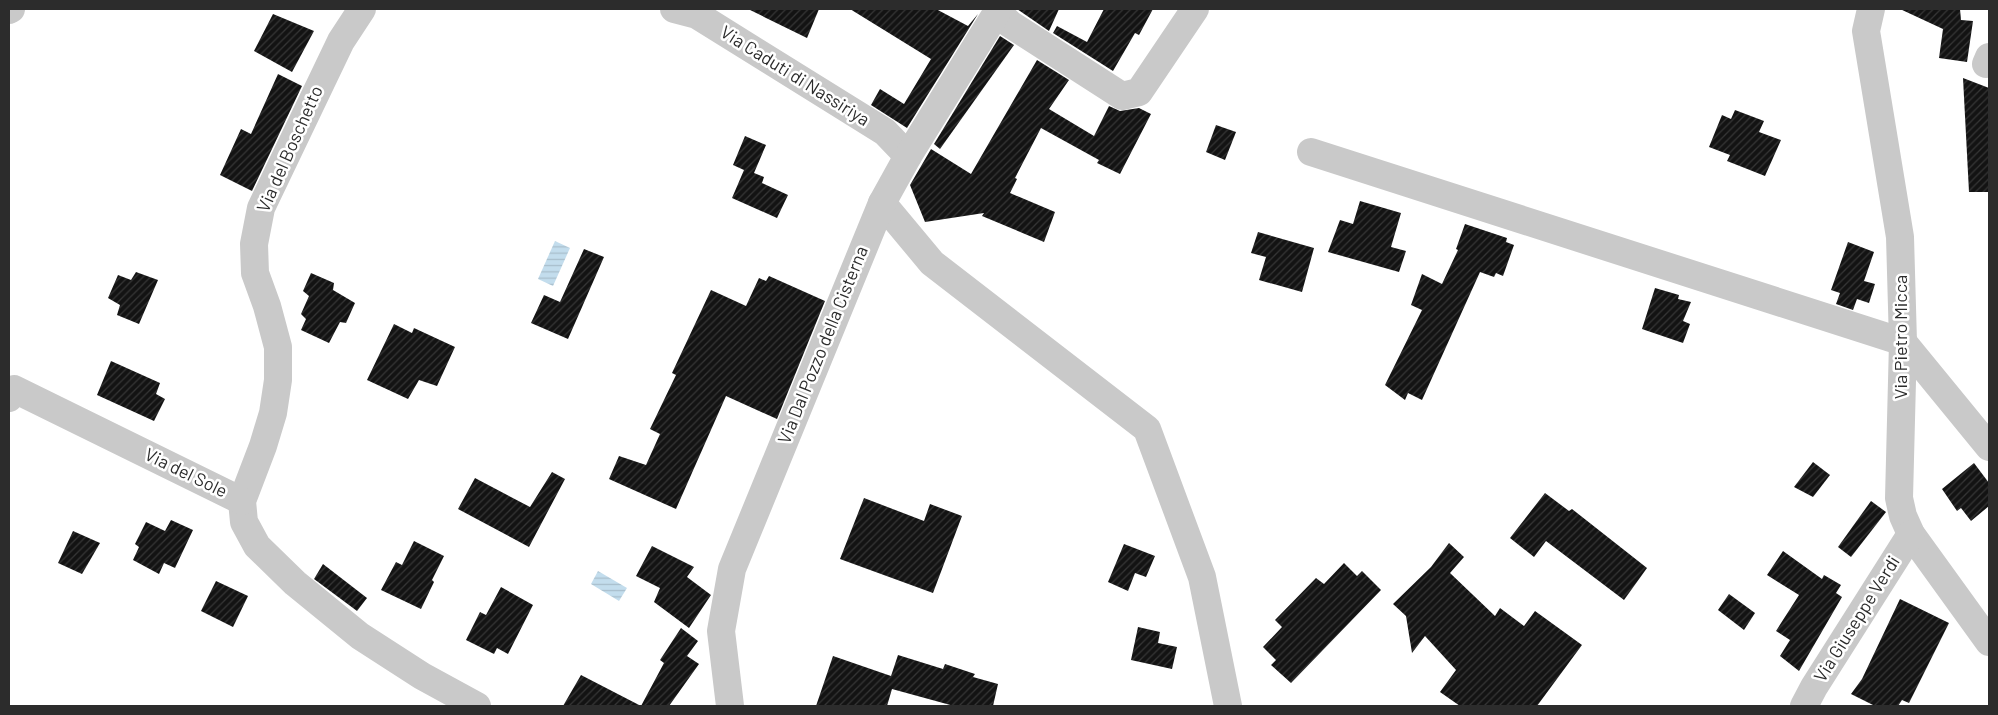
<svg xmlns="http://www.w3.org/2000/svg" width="1998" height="715" font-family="Barlow,sans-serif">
<defs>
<pattern id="water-rules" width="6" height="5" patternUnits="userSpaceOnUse" patternTransform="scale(1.25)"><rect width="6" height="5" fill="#c3dded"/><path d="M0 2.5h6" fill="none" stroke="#a8becb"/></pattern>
<pattern id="building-hatch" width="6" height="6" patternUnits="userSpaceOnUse" patternTransform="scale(1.25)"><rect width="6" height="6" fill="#131313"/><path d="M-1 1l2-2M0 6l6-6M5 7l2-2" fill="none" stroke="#363636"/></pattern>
</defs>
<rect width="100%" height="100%" fill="#fff"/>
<g fill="url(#water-rules)">
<path d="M 555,241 L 570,248 L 553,286 L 538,279 Z"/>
<path d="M 598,571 L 627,588 L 619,601 L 591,584 Z"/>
</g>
<g fill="url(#building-hatch)">
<path d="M 748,9 L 819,9 L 807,38 Z"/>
<path d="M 850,9 L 936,9 L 968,26 L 978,14 L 907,128 L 871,105 L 880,89 L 904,104 L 931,59 Z"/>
<path d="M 1017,9 L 1059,9 L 1049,31 Z"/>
<path d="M 1104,9 L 1153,9 L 1139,35 L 1135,33 L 1113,71 L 1053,33 L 1057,26 L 1087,42 Z"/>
<path d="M 1900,9 L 1960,9 L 1961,20 L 1973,21 L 1967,62 L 1939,58 L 1943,29 Z"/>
<path d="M 273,14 L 314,31 L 292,72 L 254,51 Z"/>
<path d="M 1000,36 L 1014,45 L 940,149 L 934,144 Z"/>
<path d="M 1037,60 L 1069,80 L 1049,109 L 1094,136 L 1109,106 L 1120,111 L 1139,108 L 1151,114 L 1120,174 L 1097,163 L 1099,160 L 1041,128 L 1015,178 L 1017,179 L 1010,193 L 1055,212 L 1044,242 L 982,216 L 984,213 L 925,222 L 910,185 L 931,149 L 971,174 Z"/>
<path d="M 278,74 L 302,86 L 252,191 L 220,175 L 241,129 L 251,134 Z"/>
<path d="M 1963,78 L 1989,88 L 1989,192 L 1969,192 Z"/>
<path d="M 1735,110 L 1764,121 L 1759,132 L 1781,140 L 1765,176 L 1727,161 L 1730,155 L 1709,147 L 1722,115 L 1731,119 Z"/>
<path d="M 1216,125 L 1236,132 L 1225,160 L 1206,152 Z"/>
<path d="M 745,136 L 766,145 L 754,173 L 764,177 L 762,183 L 788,195 L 777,218 L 732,198 L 744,170 L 733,165 Z"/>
<path d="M 1360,201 L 1401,213 L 1391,247 L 1406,251 L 1399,272 L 1328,252 L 1340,220 L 1353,224 Z"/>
<path d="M 1465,224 L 1507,238 L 1506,242 L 1514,245 L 1503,276 L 1496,273 L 1494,277 L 1480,272 L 1422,400 L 1408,393 L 1405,400 L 1385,385 L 1422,310 L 1411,305 L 1422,274 L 1442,284 L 1458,250 L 1456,249 Z"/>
<path d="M 1258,232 L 1314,248 L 1302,292 L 1259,280 L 1266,257 L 1251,253 Z"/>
<path d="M 1848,242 L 1874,252 L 1864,281 L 1875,284 L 1869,303 L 1857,299 L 1853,310 L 1836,304 L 1840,293 L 1831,290 Z"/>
<path d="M 584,249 L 604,257 L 568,339 L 531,323 L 544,295 L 560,302 Z"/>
<path d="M 136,272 L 158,280 L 139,324 L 117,315 L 120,305 L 108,298 L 118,275 L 131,280 Z"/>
<path d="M 311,273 L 334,283 L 333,290 L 355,303 L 346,323 L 340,322 L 329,343 L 301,330 L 306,319 L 301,314 L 309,296 L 303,291 Z"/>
<path d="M 769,276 L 825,301 L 777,419 L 726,396 L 676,509 L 609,479 L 619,456 L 646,465 L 660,434 L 650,429 L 676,375 L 672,373 L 711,290 L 746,306 L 759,278 L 766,281 Z"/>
<path d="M 1655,288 L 1679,295 L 1678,299 L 1691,302 L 1683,321 L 1690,324 L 1683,343 L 1642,329 Z"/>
<path d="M 394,324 L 412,333 L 414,328 L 455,347 L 437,386 L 419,380 L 408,399 L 367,380 Z"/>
<path d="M 111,361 L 160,383 L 156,394 L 165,399 L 154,421 L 97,395 Z"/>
<path d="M 1813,462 L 1830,475 L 1813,497 L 1794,487 Z"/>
<path d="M 1974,463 L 1989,483 L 1989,506 L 1971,521 L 1961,508 L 1957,511 L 1942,489 Z"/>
<path d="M 552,472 L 565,479 L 529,547 L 458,509 L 475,478 L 530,507 Z"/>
<path d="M 1545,493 L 1569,511 L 1572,509 L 1647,568 L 1624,600 L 1546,541 L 1534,557 L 1510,538 Z"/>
<path d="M 864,498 L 924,521 L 930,504 L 962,516 L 933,593 L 840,559 Z"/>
<path d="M 1871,501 L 1886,512 L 1851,557 L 1838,547 Z"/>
<path d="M 171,520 L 193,530 L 175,568 L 164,563 L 159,574 L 133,560 L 139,547 L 135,544 L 146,522 L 165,531 Z"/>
<path d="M 73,531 L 100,543 L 82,574 L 58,563 Z"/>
<path d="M 414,541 L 444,556 L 432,580 L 434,582 L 421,609 L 381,590 L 396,562 L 402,565 Z"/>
<path d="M 1449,543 L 1464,557 L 1450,573 L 1495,616 L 1500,608 L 1524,626 L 1535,611 L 1582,645 L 1537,706 L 1460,706 L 1440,692 L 1456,670 L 1425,636 L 1412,653 L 1406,616 L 1393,604 L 1431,567 Z"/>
<path d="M 1124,544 L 1155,556 L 1146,577 L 1135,573 L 1128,591 L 1108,582 Z"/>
<path d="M 652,546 L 694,567 L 687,577 L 711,595 L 689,628 L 654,602 L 660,588 L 636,576 Z"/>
<path d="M 1783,551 L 1822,579 L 1824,575 L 1841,585 L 1836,593 L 1842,597 L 1799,671 L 1780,656 L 1790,640 L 1776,631 L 1799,595 L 1767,575 Z"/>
<path d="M 1344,563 L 1357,576 L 1362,571 L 1381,590 L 1291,683 L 1271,665 L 1276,660 L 1263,647 L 1282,627 L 1275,620 L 1316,578 L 1324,584 Z"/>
<path d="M 323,564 L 367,598 L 357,611 L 314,579 Z"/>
<path d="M 216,581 L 248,596 L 233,627 L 201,611 Z"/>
<path d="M 501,587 L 533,605 L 508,654 L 497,648 L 494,654 L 466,640 L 480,612 L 486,615 Z"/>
<path d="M 1729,594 L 1755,613 L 1744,630 L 1718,610 Z"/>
<path d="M 1900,599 L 1949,623 L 1909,703 L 1902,700 L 1898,706 L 1875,706 L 1851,694 L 1862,679 Z"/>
<path d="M 1138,627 L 1160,632 L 1158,643 L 1177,647 L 1172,669 L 1131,660 Z"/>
<path d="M 681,628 L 698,641 L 687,656 L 699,664 L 669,706 L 563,706 L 581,675 L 641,706 L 664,663 L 660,660 Z"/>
<path d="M 898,655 L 943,669 L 945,664 L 975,674 L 973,677 L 998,684 L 993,706 L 954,706 L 892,689 L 887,706 L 816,706 L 833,656 L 891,676 Z"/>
</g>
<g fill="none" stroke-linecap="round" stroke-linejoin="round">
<g stroke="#c9c9c9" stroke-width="28">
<path d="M 362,9 L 341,41 L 261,208 L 254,244 L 255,273 L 267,306 L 278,347 L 278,380 L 273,413 L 263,446 L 242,501 L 244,522 L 257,546 L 295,583 L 360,636 L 422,676 L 477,706"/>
<path d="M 674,9 L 697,15 L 885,132 L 908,156"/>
<path d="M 1871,9 L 1866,31 L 1900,237 L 1903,342 L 1899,498 L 1903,516 L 1911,534 L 1989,642"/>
<path d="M 9,10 L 11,9"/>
<path d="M 998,12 L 1010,24 L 1122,96 L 1139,92 L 1195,9"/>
<path d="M 1986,64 L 1989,57"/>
<path d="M 1311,152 L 1903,342 L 1989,447"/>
<path d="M 882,203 L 932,263 L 1147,429 L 1202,577 L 1228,706"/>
<path d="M 9,398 L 14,389 L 242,501"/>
<path d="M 730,706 L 721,631 L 732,569 L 882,203 L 908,156 L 999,9"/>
<path d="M 1804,706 L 1814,687 L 1911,534"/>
</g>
</g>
<g text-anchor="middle" stroke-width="5" stroke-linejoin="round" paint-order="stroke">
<g font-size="18" fill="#2c2c2c" stroke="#fff">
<text transform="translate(795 76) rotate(32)" y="6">Via Caduti di Nassiriya</text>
<text transform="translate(290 149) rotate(-66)" y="6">Via del Boschetto</text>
<text transform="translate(1901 337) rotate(-90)" y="6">Via Pietro Micca</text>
<text transform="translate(823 345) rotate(-68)" y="6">Via Dal Pozzo della Cisterna</text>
<text transform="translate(186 473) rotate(26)" y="6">Via del Sole</text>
<text transform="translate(1857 619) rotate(-58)" y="6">Via Giuseppe Verdi</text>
</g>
</g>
<rect width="1998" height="715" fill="none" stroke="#2c2c2c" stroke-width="20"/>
</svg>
